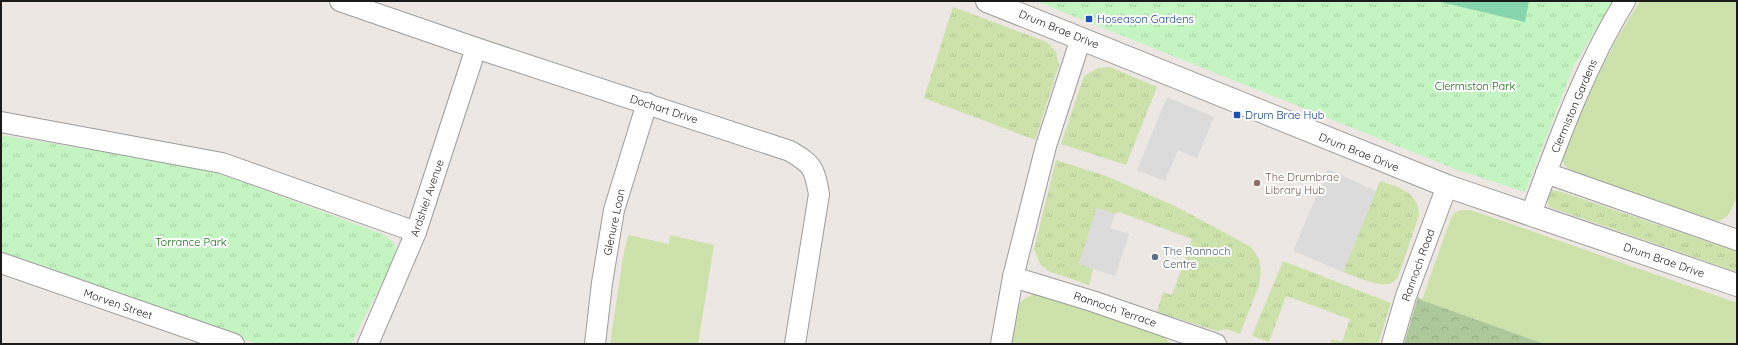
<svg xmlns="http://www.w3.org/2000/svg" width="1738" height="345" font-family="Quicksand,sans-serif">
<defs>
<pattern id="grass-tufts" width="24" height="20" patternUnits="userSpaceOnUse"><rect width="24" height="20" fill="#cde2ab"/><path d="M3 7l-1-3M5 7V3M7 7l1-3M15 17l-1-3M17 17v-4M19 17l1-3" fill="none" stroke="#afc193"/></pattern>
<pattern id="forest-crowns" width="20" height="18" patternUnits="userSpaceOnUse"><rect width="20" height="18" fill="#adc89a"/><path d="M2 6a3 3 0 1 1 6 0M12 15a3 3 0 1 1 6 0" fill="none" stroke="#94ab84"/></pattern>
<pattern id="park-tufts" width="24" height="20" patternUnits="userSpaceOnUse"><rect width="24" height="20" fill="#c4f4c1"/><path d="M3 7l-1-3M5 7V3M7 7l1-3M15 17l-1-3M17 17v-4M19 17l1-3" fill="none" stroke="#a8d1a5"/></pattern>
</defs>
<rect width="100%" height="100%" fill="#ece7e2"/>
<g fill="url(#grass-tufts)">
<path d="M 953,7 L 1047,42 L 1056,52 L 1059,65 L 1035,140 L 924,98 Z"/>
<path d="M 1110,67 L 1157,87 L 1126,165 L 1061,144 L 1084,76 L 1098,68 Z"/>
<path d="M 1056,160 L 1106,176 L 1175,206 L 1251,247 L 1259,259 L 1261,271 L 1259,285 L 1240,334 L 1227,329 L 1217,331 L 1157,312 L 1163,292 L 1172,295 L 1192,239 L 1119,212 L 1115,214 L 1097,208 L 1079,264 L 1093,269 L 1089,285 L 1048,271 L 1040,264 L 1034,249 Z"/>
<path d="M 1380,181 C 1398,187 1419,192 1419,215 L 1398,277 C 1395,281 1392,284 1387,284 C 1376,286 1354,276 1343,272 Z"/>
<path d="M 1552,190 L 1562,192 L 1737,252 L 1737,272 L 1549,207 C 1547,200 1546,196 1552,190 Z"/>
<path d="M 1283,261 L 1391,303 L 1378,344 L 1330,344 L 1332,339 L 1342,342 L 1350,319 L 1286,296 L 1269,342 L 1252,336 Z"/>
</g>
<path fill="url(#forest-crowns)" d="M 1418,297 L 1422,300 L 1545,344 L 1404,344 Z"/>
<g fill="url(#park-tufts)">
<path d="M 1036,1 L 1613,1 L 1574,65 L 1525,192 L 1455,169 Z"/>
<path d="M 1,135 L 210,170 L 382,234 L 394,242 L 396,255 L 351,344 L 258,344 L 1,255 Z"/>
</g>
<g fill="#cde2ab">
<path d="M 1640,1 L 1737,1 L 1737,196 C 1730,212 1729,223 1709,221 L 1582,175 L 1570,170 L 1563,164 C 1563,147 1571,133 1578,118 C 1596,77 1616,38 1640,1 Z"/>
<path d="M 1462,210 L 1471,210 L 1737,303 L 1737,344 L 1545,344 L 1422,300 L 1451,218 L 1455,212 Z"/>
<path d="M 628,235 L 669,244 L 670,235 L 714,245 L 698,344 L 610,344 L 623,258 Z"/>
<path d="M 1038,292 L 1160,334 L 1172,344 L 1010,344 L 1016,311 L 1022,300 Z"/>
</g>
<path fill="#86d5ad" d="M 1436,1 L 1529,1 L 1525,22 Z"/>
<g fill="#dbdbdb">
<path d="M 1167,97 L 1214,117 L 1197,158 L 1178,150 L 1165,181 L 1137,170 Z"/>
<path d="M 1328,169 L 1376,191 L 1343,272 L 1293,251 Z"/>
<path d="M 1097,208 L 1115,214 L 1110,228 L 1129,234 L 1115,276 L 1079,264 Z"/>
</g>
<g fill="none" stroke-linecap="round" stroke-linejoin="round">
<g stroke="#9c9c9c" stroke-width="22">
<g id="minor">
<path d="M 340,1 L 476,48 L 790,151 C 813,165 814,167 819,194 L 795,344"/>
<path d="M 1,122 L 222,163 L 416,232"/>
<path d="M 1546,173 L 1737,240"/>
<path d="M 1531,214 C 1558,141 1584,68 1625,1"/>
<path d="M 1,263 L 234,344"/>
<path d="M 1013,277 L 1092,301 L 1216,344"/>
<path d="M 368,344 L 416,232 L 476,48"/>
<path d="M 595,344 L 602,283 L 614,210 L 647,103"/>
<path d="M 1001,344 L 1013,277 L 1046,146 L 1081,38"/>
<path d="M 1392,344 L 1406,296 L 1447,186"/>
</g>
</g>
<g stroke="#9c9c9c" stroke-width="24">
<path id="tertiary" d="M 987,1 L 1447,186 L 1737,285"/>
</g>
<use href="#minor" stroke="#fff" stroke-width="20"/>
<use href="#tertiary" stroke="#fff" stroke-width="22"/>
</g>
<g fill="#1a4fb4" stroke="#fff" stroke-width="1.5">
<rect x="1085" y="15" width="8" height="8" rx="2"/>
<rect x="1233" y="111" width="8" height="8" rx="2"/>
</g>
<circle fill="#8d6e63" stroke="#fff" stroke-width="1.5" cx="1257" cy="183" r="4"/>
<circle fill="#5c6f8a" stroke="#fff" stroke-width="1.5" cx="1155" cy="257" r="4"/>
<g text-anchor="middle" stroke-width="4" stroke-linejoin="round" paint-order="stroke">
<g font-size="11" fill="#164399" stroke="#fff" text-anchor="start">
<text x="1097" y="23">Hoseason Gardens</text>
<text x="1245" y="119">Drum Brae Hub</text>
</g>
<g font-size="11" fill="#1b1b1b" stroke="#fff">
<text transform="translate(1059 29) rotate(22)" y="4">Drum Brae Drive</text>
<text transform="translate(1574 106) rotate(-67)" y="4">Clermiston Gardens</text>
<text transform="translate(664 109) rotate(18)" y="4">Dochart Drive</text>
<text transform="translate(1359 152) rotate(22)" y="4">Drum Brae Drive</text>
<text transform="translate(427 198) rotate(-71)" y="4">Ardshiel Avenue</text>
<text transform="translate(614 222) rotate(-78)" y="4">Glenure Loan</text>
<text transform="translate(1664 260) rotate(19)" y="4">Drum Brae Drive</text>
<text transform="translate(1418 265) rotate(-70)" y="4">Rannoch Road</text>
<text transform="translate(118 304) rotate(19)" y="4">Morven Street</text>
<text transform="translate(1115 309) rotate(19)" y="4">Rannoch Terrace</text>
</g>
<g font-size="11" fill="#186e15" stroke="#fff">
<text x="1475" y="90">Clermiston Park</text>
<text x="191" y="246">Torrance Park</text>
</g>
<g font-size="11" fill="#785e54" stroke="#fff" text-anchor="start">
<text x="1265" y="181">The Drumbrae<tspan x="1265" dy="13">Library Hub</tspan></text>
</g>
<g font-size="11" fill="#4e5e75" stroke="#fff" text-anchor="start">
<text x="1163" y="255">The Rannoch<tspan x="1163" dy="13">Centre</tspan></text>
</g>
</g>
<rect width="1738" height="345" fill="none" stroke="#1b1b1b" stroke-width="4"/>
</svg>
